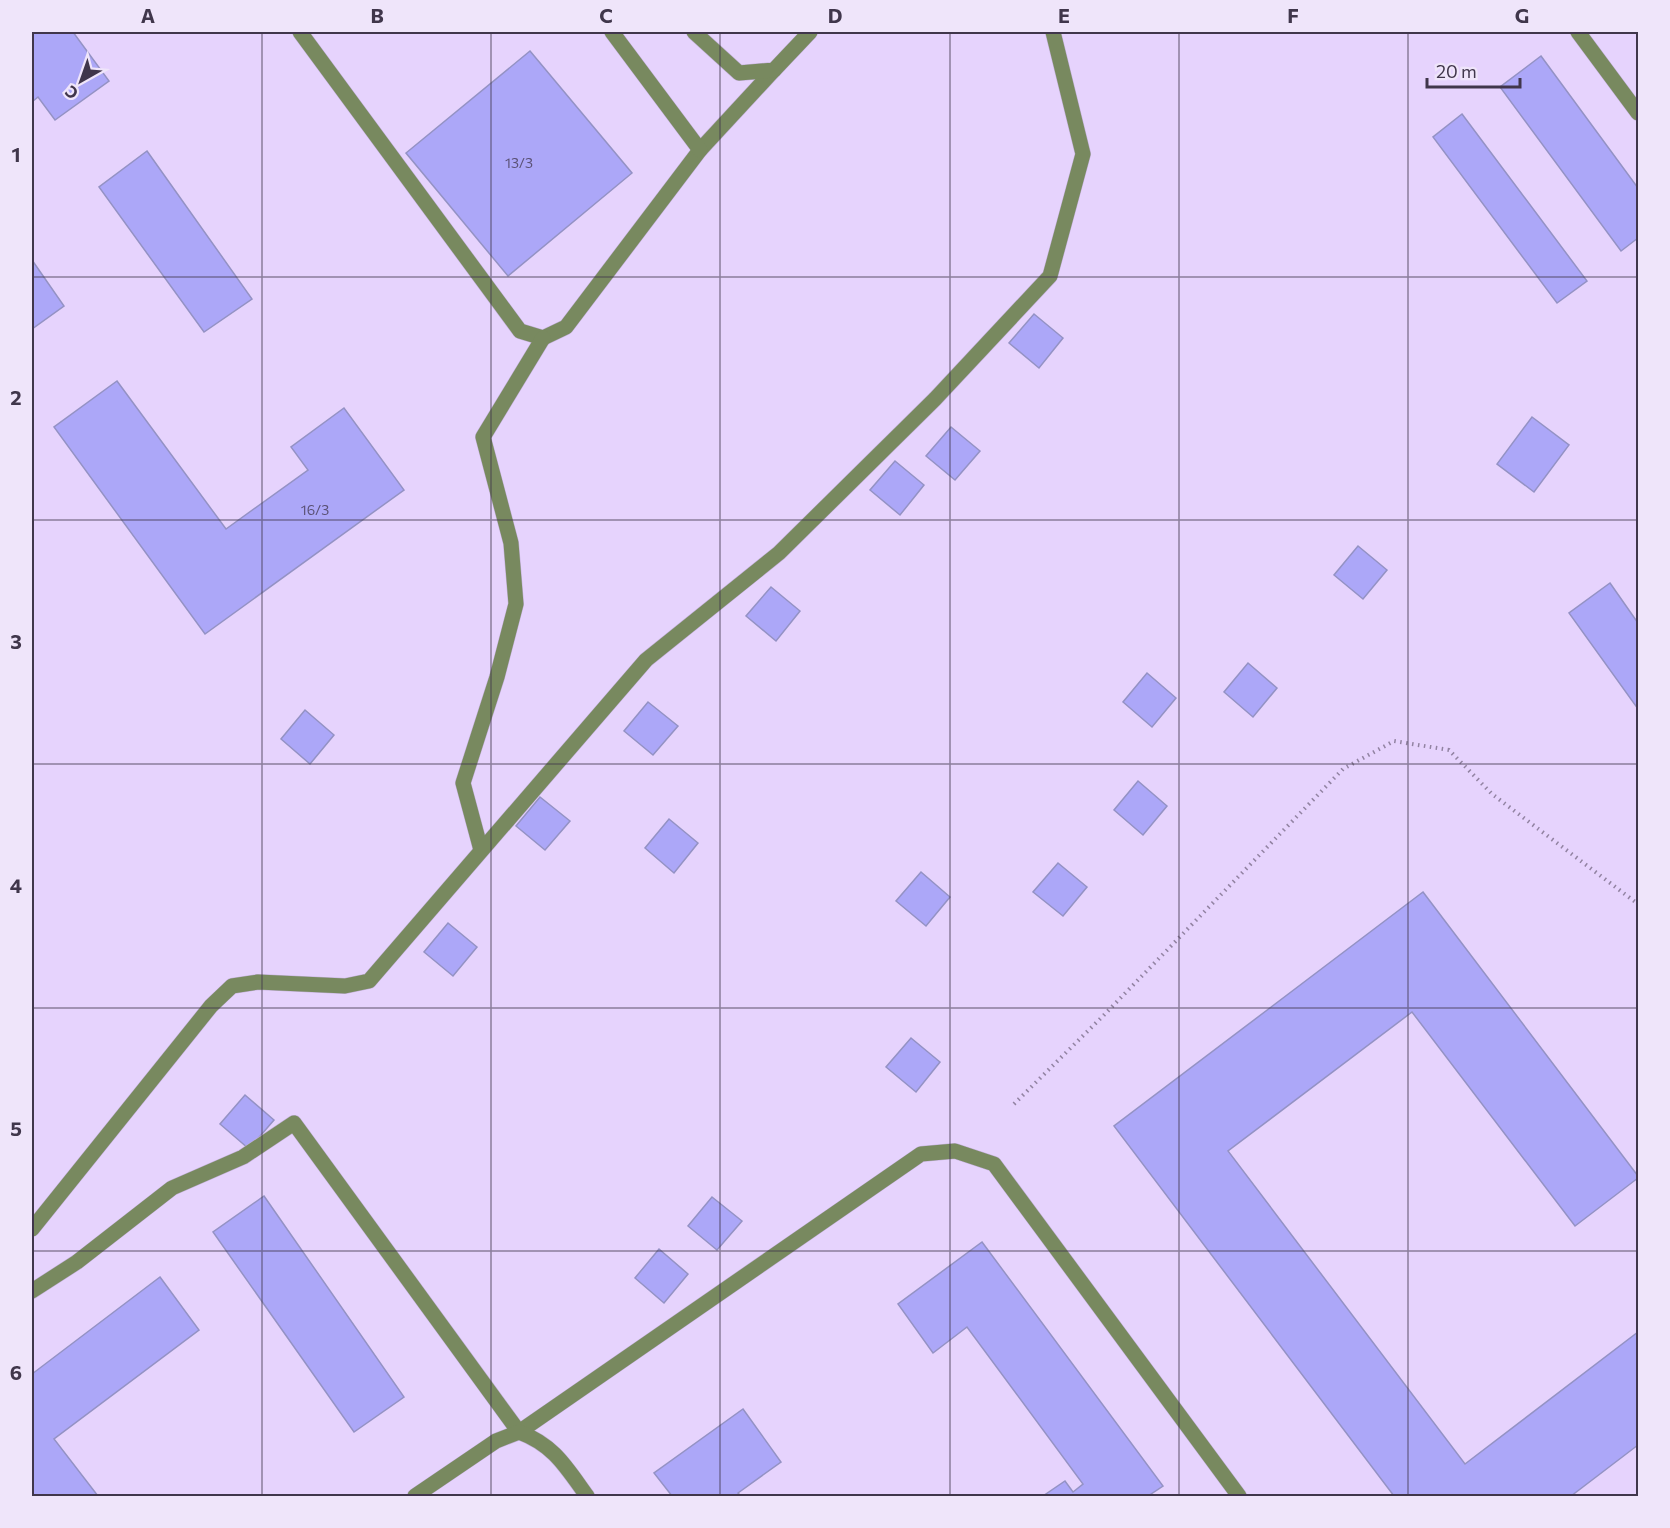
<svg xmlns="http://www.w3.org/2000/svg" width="1670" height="1528" font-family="Commissioner,sans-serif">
<rect width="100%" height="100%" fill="#e6d3fd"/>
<g fill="#aca7f8" stroke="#9492c4" stroke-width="1.5">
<path d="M 32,32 L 73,32 L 109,81 L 55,120 L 38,97 L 32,102 Z"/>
<path d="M 530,51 L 632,173 L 508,276 L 406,153 Z"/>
<path d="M 1541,56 L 1638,188 L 1638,238 L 1621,251 L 1500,87 Z"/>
<path d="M 1462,114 L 1587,281 L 1557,303 L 1433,137 Z"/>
<path d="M 147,151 L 252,299 L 204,332 L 99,187 Z"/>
<path d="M 32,260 L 64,306 L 32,329 Z"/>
<path d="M 1034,314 L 1063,338 L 1039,368 L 1009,343 Z"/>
<path d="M 117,381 L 226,529 L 308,470 L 291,447 L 344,408 L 404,490 L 205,634 L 54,427 Z"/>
<path d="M 1532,417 L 1569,445 L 1534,492 L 1497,464 Z"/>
<path d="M 951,427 L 980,451 L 955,480 L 926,456 Z"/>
<path d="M 895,461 L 924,485 L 900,515 L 870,490 Z"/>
<path d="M 1358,546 L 1387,570 L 1363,599 L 1334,575 Z"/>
<path d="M 1610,583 L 1638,623 L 1638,709 L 1569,613 Z"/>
<path d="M 771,587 L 800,611 L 776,641 L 746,616 Z"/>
<path d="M 1248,663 L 1277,688 L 1253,717 L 1224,692 Z"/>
<path d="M 1147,673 L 1176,698 L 1152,727 L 1123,702 Z"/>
<path d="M 648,702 L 678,726 L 653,755 L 624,731 Z"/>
<path d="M 305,710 L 334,735 L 310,764 L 281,739 Z"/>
<path d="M 1138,781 L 1167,806 L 1143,835 L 1114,810 Z"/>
<path d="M 540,797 L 570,821 L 545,850 L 516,826 Z"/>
<path d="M 669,819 L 698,843 L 674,873 L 645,848 Z"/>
<path d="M 1058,863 L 1087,887 L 1063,916 L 1033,892 Z"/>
<path d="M 921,872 L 950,897 L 926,926 L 896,901 Z"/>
<path d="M 1423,892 L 1638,1176 L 1638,1178 L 1575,1226 L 1412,1012 L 1228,1151 L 1465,1464 L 1638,1332 L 1638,1445 L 1571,1496 L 1394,1496 L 1114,1126 Z"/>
<path d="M 448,923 L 477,947 L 453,976 L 424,952 Z"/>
<path d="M 911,1038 L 940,1062 L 916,1092 L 886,1067 Z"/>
<path d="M 245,1095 L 274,1120 L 249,1149 L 220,1124 Z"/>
<path d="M 264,1196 L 404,1397 L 354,1432 L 213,1232 Z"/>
<path d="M 712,1197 L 742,1221 L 717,1250 L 688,1226 Z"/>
<path d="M 982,1242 L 1163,1486 L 1148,1496 L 1043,1496 L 1065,1481 L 1073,1492 L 1083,1484 L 967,1327 L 933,1353 L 898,1304 Z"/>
<path d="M 659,1249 L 688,1274 L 664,1303 L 635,1278 Z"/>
<path d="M 160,1277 L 199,1330 L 54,1439 L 98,1496 L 32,1496 L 32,1374 Z"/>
<path d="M 743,1409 L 781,1462 L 738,1493 L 741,1496 L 672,1496 L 654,1473 Z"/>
</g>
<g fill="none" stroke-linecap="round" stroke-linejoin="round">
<g stroke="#c1b0d6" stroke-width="16">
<g id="minor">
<path d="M 300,32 L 520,331 L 543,338 L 566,327 L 700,150 L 774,70"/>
<path d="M 612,32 L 700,150"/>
<path d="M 694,32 L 739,73 L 774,70 L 810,32"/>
<path d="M 1578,32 L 1638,113"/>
<path d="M 481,850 L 463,783 L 497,677 L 516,604 L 511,543 L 483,437 L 543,338"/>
<path d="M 32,1229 L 211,1006 L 232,986 L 258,982 L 345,986 L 369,981 L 646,660 L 779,553 L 935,399 L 1050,276 L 1083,154 L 1053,32"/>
<path d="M 32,1291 L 77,1262 L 172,1188 L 243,1157 L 294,1123 L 519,1432 L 921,1154 L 955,1151 L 994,1164 L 1239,1496"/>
<path d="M 415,1496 L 496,1441 L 519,1432 C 554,1445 566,1467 587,1496"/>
</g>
</g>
<path stroke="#9283a2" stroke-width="4" stroke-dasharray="1.5 4.5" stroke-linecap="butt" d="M 1014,1104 L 1103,1016 L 1343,769 L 1394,741 L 1449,750 L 1492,794 L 1638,904"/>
<use href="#minor" stroke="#78895f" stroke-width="15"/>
</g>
<path fill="none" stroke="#40364b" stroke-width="1.5" stroke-opacity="0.55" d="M 262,32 L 262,1496M 491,32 L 491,1496M 720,32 L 720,1496M 950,32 L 950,1496M 1179,32 L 1179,1496M 1408,32 L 1408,1496M 32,277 L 1638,277M 32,520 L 1638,520M 32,764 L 1638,764M 32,1008 L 1638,1008M 32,1251 L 1638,1251"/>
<g text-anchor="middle" stroke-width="5" stroke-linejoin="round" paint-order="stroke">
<g font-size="14" fill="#5b5276">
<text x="519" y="168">13/3</text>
<text x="315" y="515">16/3</text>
</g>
</g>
<rect width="1670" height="1528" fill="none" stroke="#efe5fa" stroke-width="66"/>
<g transform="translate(81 81) rotate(220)" stroke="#efe5fa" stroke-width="4.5" paint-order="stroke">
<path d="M0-4.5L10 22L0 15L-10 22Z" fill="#40364b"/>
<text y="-9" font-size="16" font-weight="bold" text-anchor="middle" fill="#40364b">С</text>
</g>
<path d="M1427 78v9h93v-9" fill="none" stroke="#40364b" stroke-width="3"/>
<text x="1436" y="78" font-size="18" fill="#40364b" stroke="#efe5fa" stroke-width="4.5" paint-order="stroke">20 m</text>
<rect x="33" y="33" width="1604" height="1462" fill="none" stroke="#40364b" stroke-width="2"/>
<g font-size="20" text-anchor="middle" font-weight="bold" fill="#40364b">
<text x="148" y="23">A</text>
<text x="377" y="23">B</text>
<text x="606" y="23">C</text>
<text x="835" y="23">D</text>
<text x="1064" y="23">E</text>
<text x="1293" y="23">F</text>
<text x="1522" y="23">G</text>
<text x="16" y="162">1</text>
<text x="16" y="405">2</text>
<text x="16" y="649">3</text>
<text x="16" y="893">4</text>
<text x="16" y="1136">5</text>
<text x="16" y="1380">6</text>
</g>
</svg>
